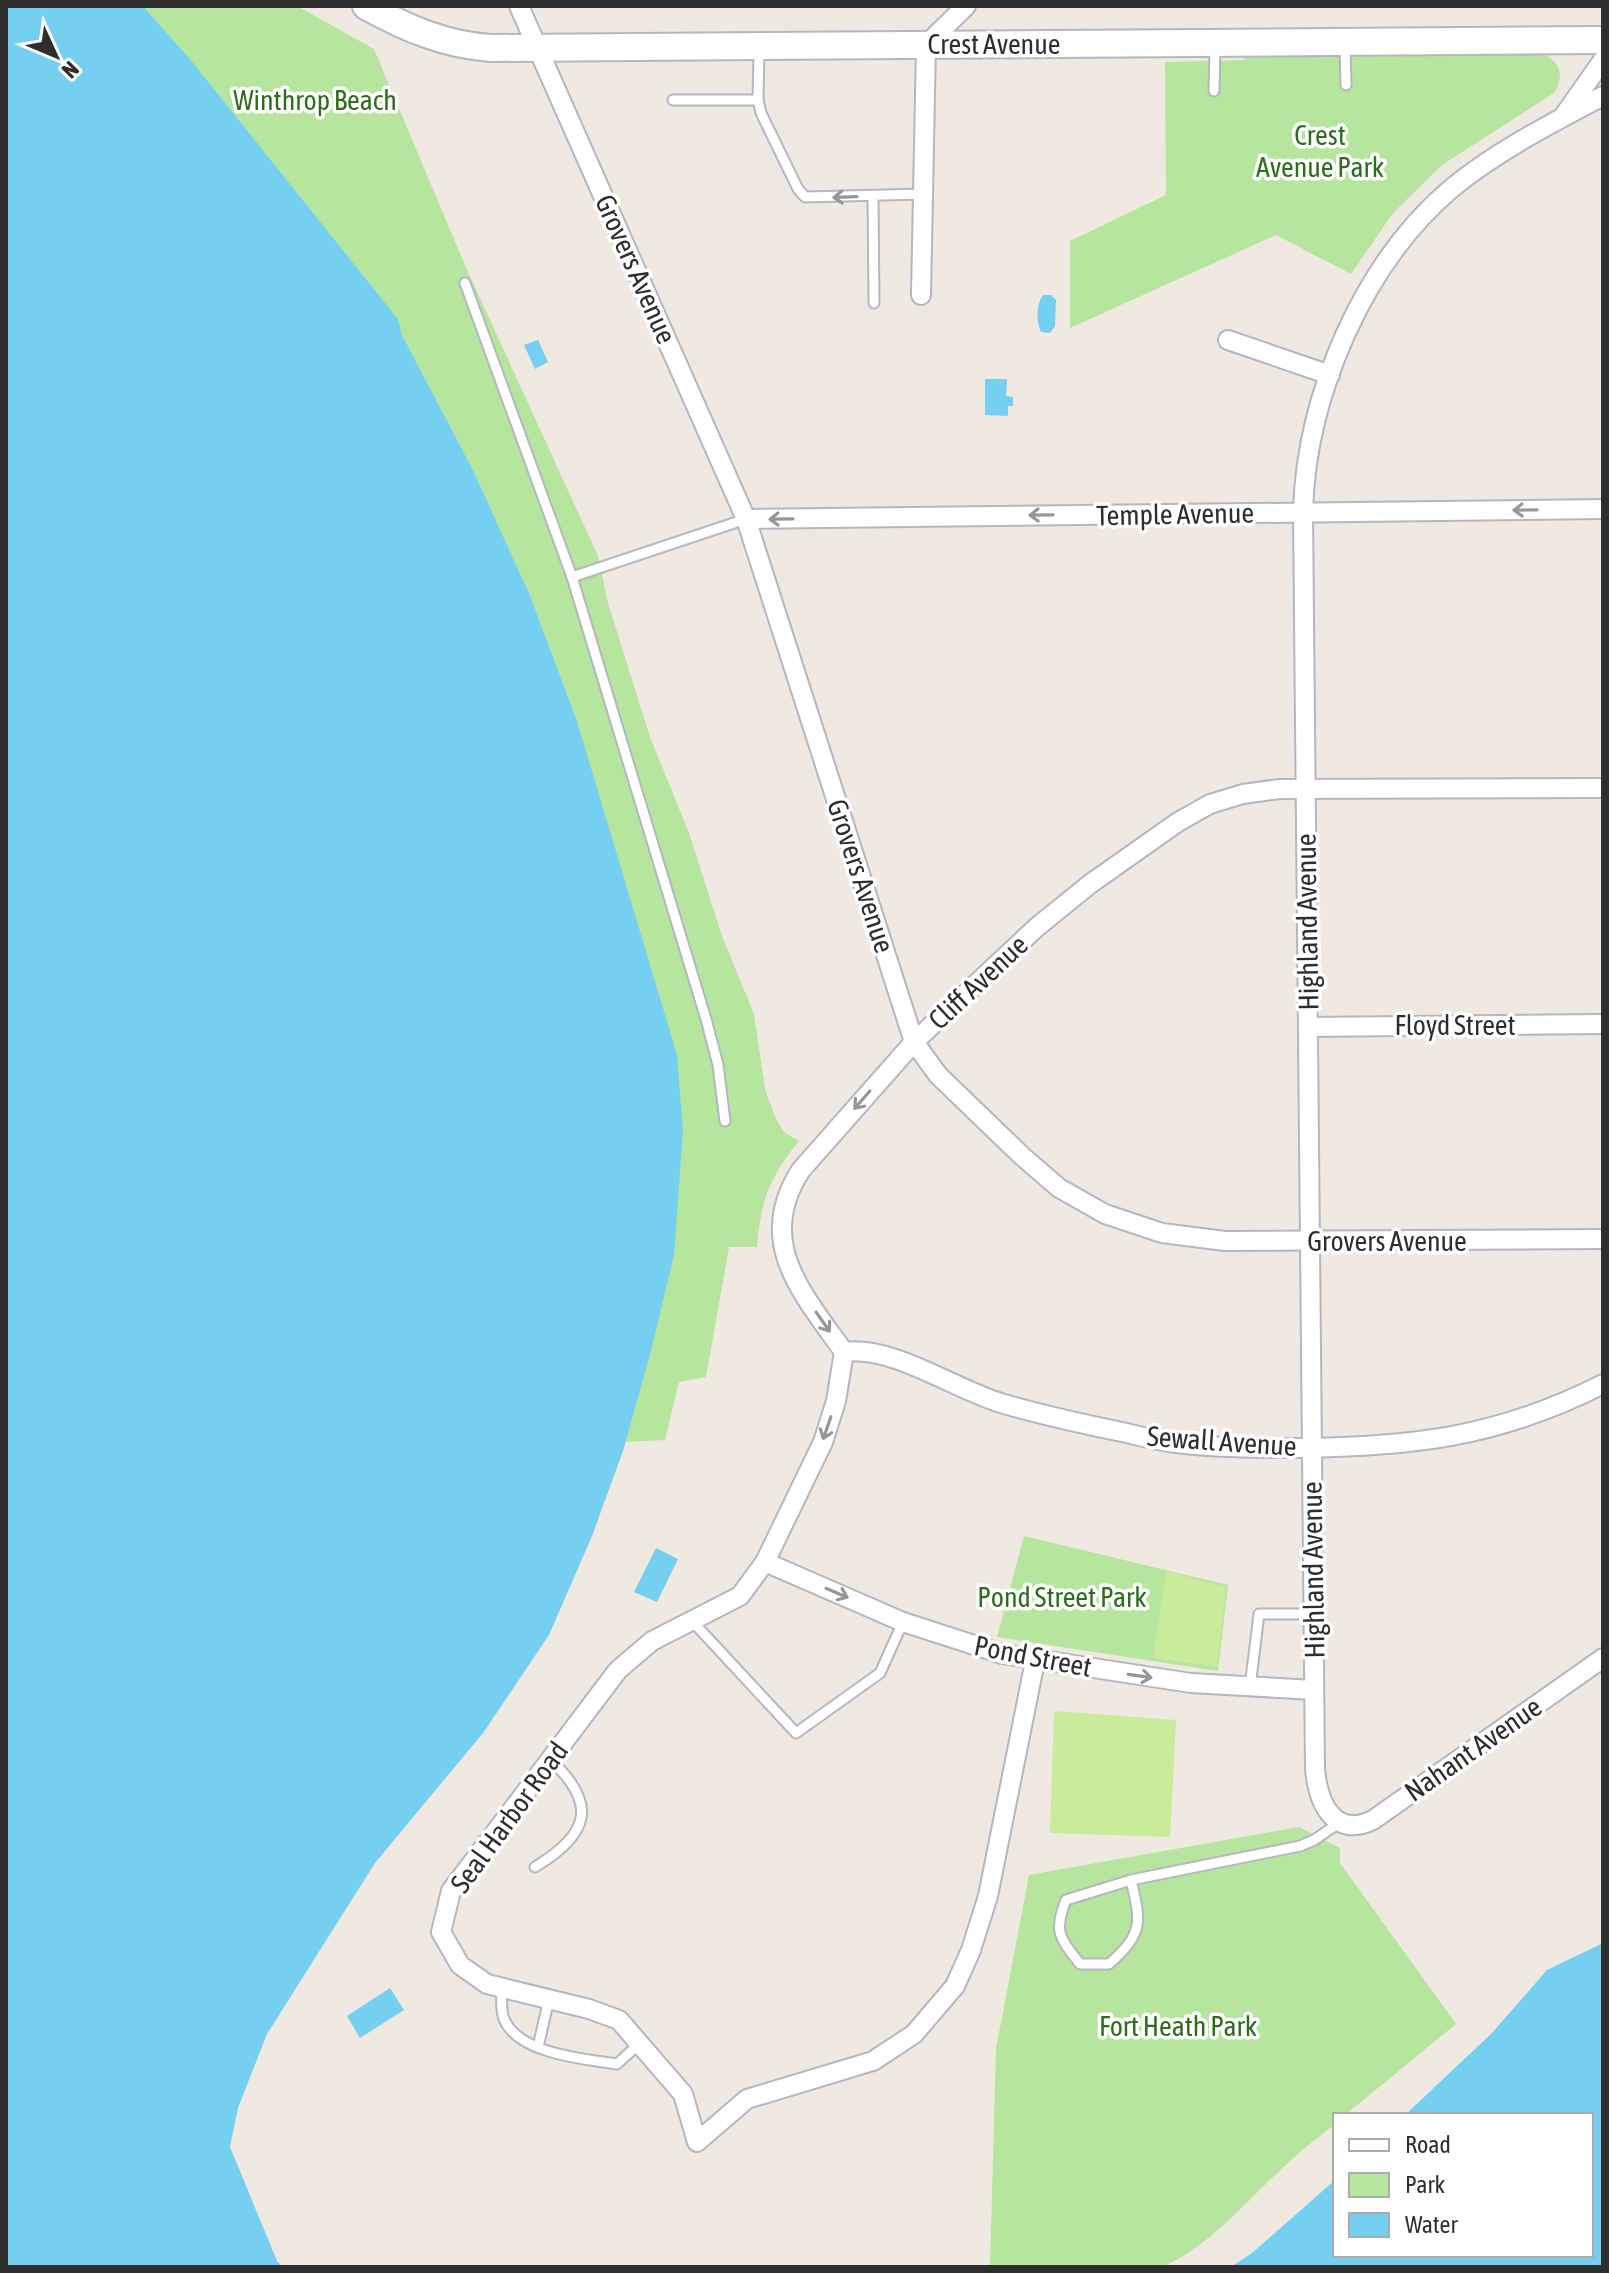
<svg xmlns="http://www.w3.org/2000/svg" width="1609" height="2273" font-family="'Asap Condensed',sans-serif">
<rect width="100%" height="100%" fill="#efe9e1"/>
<g fill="#b6e59e">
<path d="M 143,6 L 297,6 L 374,49 L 464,263 L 598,556 L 608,603 L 650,737 L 689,833 L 722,936 L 754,1014 L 765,1089 L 775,1117 L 784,1132 L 799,1141 C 769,1178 761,1200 757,1247 L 729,1247 L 706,1377 L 679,1382 L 665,1440 L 625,1442 L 650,1355 L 576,718 L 529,593 L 473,470 L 402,335 L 398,319 L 190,59 Z"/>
<path d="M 1539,53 C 1559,58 1566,76 1554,93 L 1442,165 L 1393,213 L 1351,274 L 1276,235 L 1070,328 L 1070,241 L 1166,195 L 1165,62 L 1244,60 L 1244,57 Z"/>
<path d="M 1024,1536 L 1228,1585 L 1218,1671 L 997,1637 Z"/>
<path d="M 1299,1827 L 1340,1848 L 1340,1863 L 1456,2024 L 1345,2115 L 1335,2115 L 1335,2124 C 1319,2137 1302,2149 1287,2164 C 1245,2202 1215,2242 1163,2267 L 990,2267 L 996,2049 L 1029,1875 Z"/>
</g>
<g fill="#c9ec9a">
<path d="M 1166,1571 L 1226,1587 L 1217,1667 L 1153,1658 Z"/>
<path d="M 1054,1711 L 1176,1720 L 1170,1837 L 1050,1833 Z"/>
</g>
<g fill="#75cff0">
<path d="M 6,6 L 143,6 L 190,59 L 398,319 L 402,335 L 473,470 L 529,593 L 576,718 L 677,1055 L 683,1130 L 674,1255 L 650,1355 L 623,1451 L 592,1536 L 549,1635 L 483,1733 L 375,1863 L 267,2034 L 238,2108 L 230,2147 L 277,2261 L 283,2267 L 6,2267 Z"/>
<path d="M 1043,295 L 1051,295 L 1056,300 L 1055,326 L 1050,333 L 1041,332 C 1036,322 1036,304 1043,295 Z"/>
<path d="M 538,340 L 548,362 L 535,369 L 524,345 Z"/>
<path d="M 985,379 L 1007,379 L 1006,396 L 1013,397 L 1013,406 L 1008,406 L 1008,416 L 985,415 Z"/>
<path d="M 656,1548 L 678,1559 L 657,1602 L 634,1592 Z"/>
<path d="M 1603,1943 L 1603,2267 L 1231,2267 L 1252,2253 L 1335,2180 L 1335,2255 L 1591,2255 L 1591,2115 L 1405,2115 L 1492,2033 L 1547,1970 Z"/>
<path d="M 390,1988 L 404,2010 L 360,2038 L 347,2016 Z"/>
</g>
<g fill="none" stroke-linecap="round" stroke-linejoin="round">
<g stroke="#b4b7c1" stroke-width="13">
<g id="lane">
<path d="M 1345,45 L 1346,85"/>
<path d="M 1214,91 L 1215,46"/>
<path d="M 673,100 L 758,100 L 759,50"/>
<path d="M 758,100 L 761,113 L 798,189 L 805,197 L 923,194"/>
<path d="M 873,196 L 874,303"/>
<path d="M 465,283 L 572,577 L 706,1019 L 718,1065 L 725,1121"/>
<path d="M 572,577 L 746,519"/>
<path d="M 693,1622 L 796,1733 L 880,1673 L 903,1622"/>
<path d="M 1250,1687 L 1259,1614 L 1314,1614"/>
<path d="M 535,1867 C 590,1834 598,1804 550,1759"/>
<path d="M 1131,1880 C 1141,1922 1144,1933 1109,1964 L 1080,1964 C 1060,1938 1053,1932 1066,1900 L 1131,1880 L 1300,1846 L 1314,1840 L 1339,1823"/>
<path d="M 502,1988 C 502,1998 500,2009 504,2019 C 518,2054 585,2059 617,2064 L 639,2044"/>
<path d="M 538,2047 L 549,1999"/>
</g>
</g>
<g stroke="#b4b7c1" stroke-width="22">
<g id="street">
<path d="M 519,6 L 746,519 L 914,1042 L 938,1075 L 1022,1156 L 1059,1188 L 1105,1214 L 1162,1233 L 1225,1241 L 1603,1239"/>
<path d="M 1603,96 C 1552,123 1497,151 1452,188 C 1363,263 1306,396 1303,512 L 1315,1769 C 1318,1803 1334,1839 1373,1820 L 1603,1658"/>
<path d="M 1565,114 L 1603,60"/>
<path d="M 921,295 L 926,45 L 966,6"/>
<path d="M 1228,340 L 1330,375"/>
<path d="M 746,519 L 1603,509"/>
<path d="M 1308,1027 L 1603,1024"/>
<path d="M 844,1352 C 893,1345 955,1390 1004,1404 C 1043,1415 1083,1424 1122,1432 C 1140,1436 1158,1441 1176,1443 C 1216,1448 1257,1448 1297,1448 C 1412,1447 1499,1437 1603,1384"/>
<path d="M 765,1562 L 903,1622 L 1002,1654 L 1191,1683 L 1314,1690"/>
<path d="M 1035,1661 L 988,1896 L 971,1950 L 955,1986 L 914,2034 L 873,2061 L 747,2099 L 697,2142 L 683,2094 L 619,2020 L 589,2009 L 487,1984 L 460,1965 L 441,1932 L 451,1891 L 618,1670 L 652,1641 L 740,1596 L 765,1562 L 823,1442 L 836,1401 L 844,1352 C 803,1294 754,1242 801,1170 L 914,1042 L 1037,927 L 1090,884 L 1178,822 L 1210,804 L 1243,794 L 1279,789 L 1603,788"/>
</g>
</g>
<g stroke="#b4b7c1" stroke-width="30">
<path id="secondary" d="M 366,6 C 406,28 445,45 491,48 L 1603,40"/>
</g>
<use href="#lane" stroke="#fff" stroke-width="9"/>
<use href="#street" stroke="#fff" stroke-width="18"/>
<use href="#secondary" stroke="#fff" stroke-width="26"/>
</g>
<defs><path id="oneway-shaft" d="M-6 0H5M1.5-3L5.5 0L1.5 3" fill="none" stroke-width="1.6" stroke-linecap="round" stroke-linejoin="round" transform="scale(2)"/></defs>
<g stroke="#969696">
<use href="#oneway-shaft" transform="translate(845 197) rotate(178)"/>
<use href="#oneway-shaft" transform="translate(1525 510) rotate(179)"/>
<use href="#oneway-shaft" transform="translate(1041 515) rotate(179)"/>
<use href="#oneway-shaft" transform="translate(781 519) rotate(179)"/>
<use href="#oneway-shaft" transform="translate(862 1100) rotate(131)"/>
<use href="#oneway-shaft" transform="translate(823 1322) rotate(55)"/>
<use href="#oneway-shaft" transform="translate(827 1428) rotate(109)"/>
<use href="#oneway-shaft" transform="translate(837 1593) rotate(23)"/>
<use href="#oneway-shaft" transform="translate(1140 1676) rotate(8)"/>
</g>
<g text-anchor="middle" stroke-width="7" stroke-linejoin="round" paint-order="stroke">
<g font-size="28" fill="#2e2e2e" stroke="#fff">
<text x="994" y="54">Crest Avenue</text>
<text transform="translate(636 269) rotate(66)" y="10">Grovers Avenue</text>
<text transform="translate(1175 514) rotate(-1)" y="10">Temple Avenue</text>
<text transform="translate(861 876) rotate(72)" y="10">Grovers Avenue</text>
<text transform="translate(1307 922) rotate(-91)" y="10">Highland Avenue</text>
<text transform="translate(978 982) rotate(-43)" y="10">Cliff Avenue</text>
<text x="1455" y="1035">Floyd Street</text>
<text x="1387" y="1251">Grovers Avenue</text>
<text transform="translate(1222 1441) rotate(4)" y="10">Sewall Avenue</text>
<text transform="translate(1313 1570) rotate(-91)" y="10">Highland Avenue</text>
<text transform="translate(1033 1656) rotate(11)" y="10">Pond Street</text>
<text transform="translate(1473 1749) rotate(-35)" y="10">Nahant Avenue</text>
<text transform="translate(509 1817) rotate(-54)" y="10">Seal Harbor Road</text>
</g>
<g font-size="28" fill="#2c6e1b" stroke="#fff">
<text x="315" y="110">Winthrop Beach</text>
<text x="1320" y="145">Crest<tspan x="1320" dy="32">Avenue Park</tspan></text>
<text x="1062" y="1607">Pond Street Park</text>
<text x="1178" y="2036">Fort Heath Park</text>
</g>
</g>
<rect width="1609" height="2273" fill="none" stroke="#2e2e2e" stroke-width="16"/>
<rect x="1333" y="2113" width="260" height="144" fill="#ffffff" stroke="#ababab" stroke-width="2"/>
<rect x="1349" y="2139" width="40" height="12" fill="#ffffff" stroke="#ababab" stroke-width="2"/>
<text x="1405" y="2153" font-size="24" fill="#2e2e2e">Road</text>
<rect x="1349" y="2173" width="40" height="24" fill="#b6e59e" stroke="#ababab" stroke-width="2"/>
<text x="1405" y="2193" font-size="24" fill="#2e2e2e">Park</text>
<rect x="1349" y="2213" width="40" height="24" fill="#75cff0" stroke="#ababab" stroke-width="2"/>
<text x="1405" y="2233" font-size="24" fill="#2e2e2e">Water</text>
<g transform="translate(56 56) rotate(134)" stroke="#ffffff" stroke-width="6" paint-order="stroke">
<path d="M0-6L14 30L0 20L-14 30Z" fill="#2e2e2e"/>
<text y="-12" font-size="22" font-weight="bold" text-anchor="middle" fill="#2e2e2e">N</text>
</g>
</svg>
